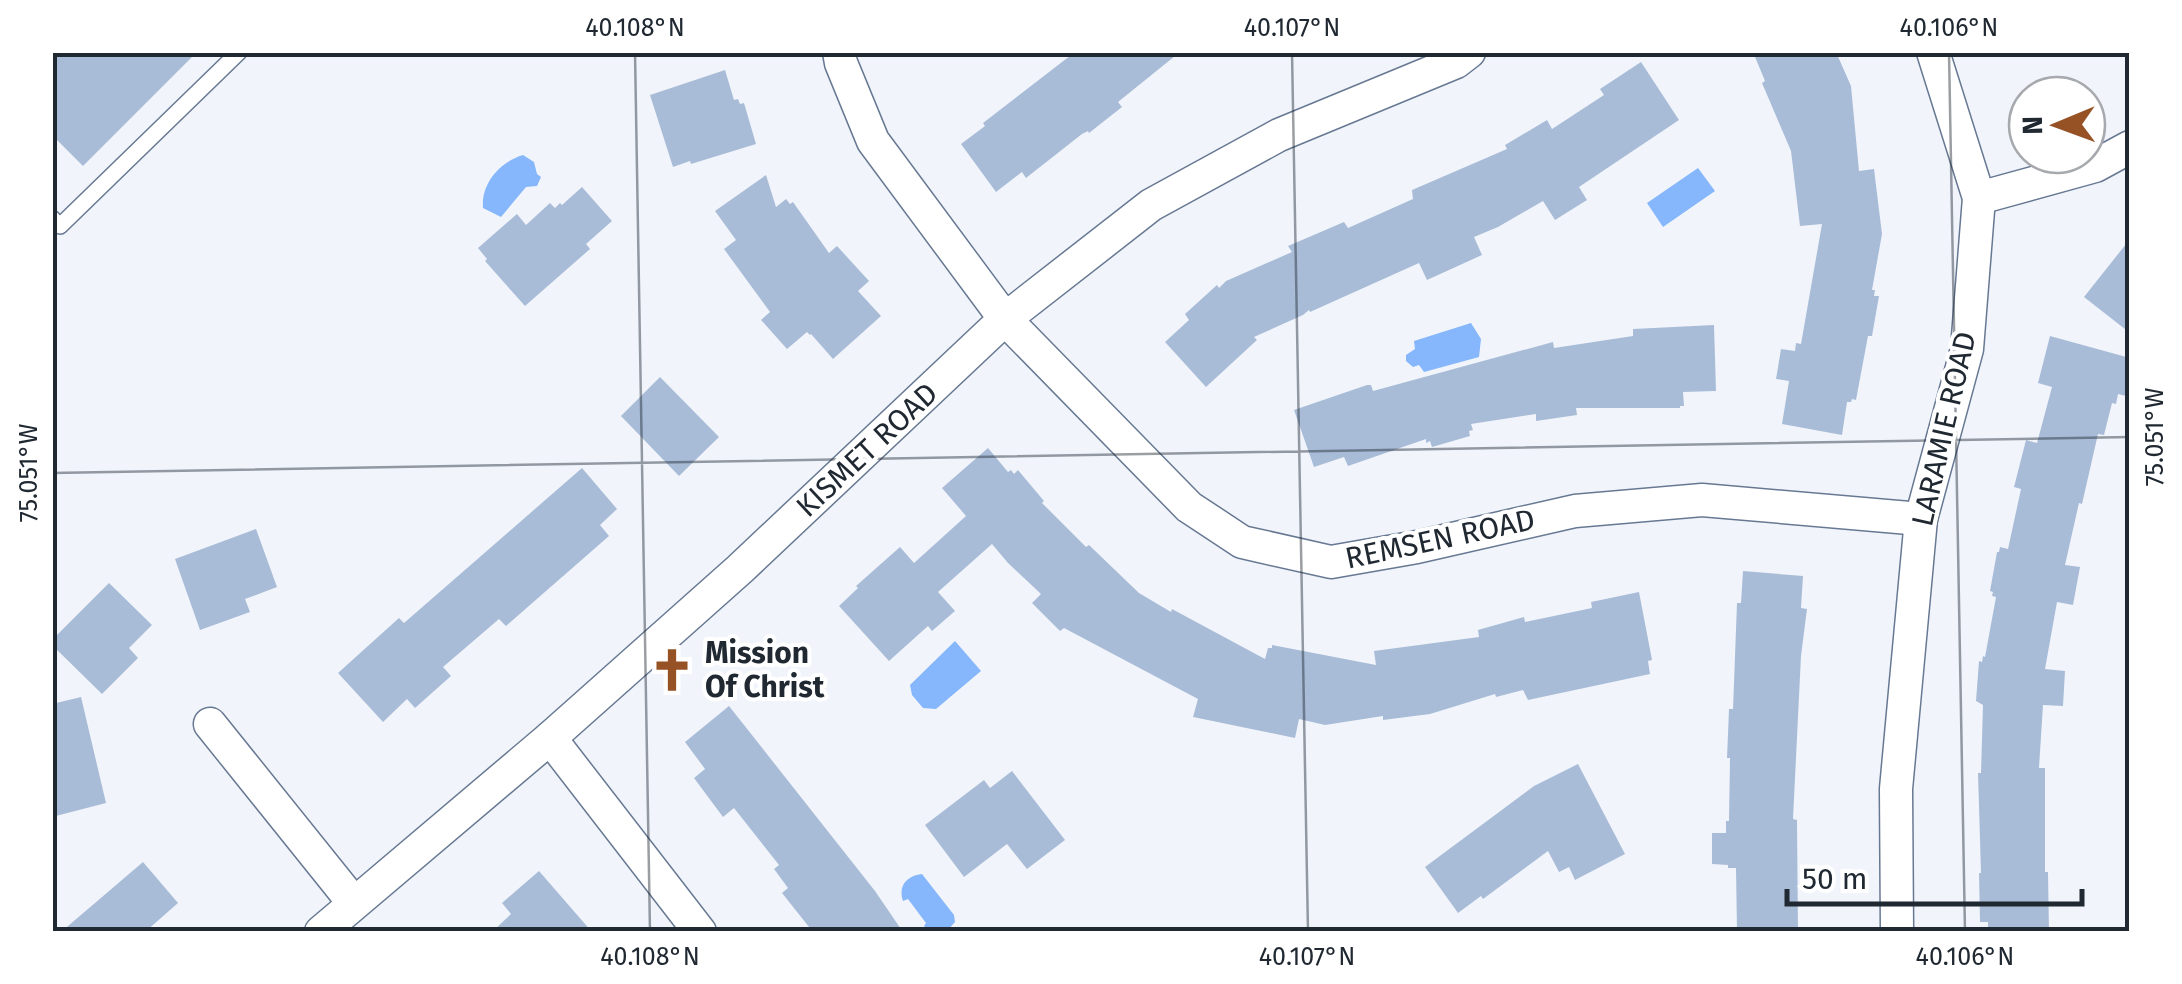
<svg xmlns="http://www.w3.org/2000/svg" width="2182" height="984" font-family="'Fira Sans',sans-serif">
<rect width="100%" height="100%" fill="#f1f5fb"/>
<g fill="#86b6fb">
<path d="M 523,155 L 534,162 L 537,174 L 541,177 L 537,186 L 526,187 L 501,217 L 483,208 C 481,183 500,162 523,155 Z"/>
<path d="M 1698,168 L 1715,191 L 1663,227 L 1647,203 Z"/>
<path d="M 1471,323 L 1481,339 L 1479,357 L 1424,372 L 1419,365 L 1413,367 L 1406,361 L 1406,355 L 1415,349 L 1414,341 Z"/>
<path d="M 955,641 L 981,671 L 936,709 L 923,708 L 912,695 L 910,685 Z"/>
<path d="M 922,874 L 954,915 L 955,922 L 947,931 L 929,931 L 924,926 L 926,923 L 908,899 L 903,901 C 898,885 907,876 922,874 Z"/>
</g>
<g fill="#a9bcd7">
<path d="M 52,52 L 197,52 L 83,166 L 52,135 Z"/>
<path d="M 1075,52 L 1180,52 L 1118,102 L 1122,107 L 1089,133 L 1088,131 L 1082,134 L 1026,178 L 1022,172 L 996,192 L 961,144 L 985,126 L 983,123 Z"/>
<path d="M 1753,52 L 1836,52 L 1851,86 L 1859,171 L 1874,169 L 1882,234 L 1872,290 L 1875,290 L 1874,296 L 1879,296 L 1872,336 L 1868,336 L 1856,400 L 1852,399 L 1851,402 L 1847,402 L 1842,435 L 1782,424 L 1789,381 L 1776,379 L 1781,349 L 1795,351 L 1796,343 L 1801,344 L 1822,224 L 1800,226 L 1791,151 L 1762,83 L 1765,81 Z"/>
<path d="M 1641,62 L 1679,120 L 1579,187 L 1587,200 L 1555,220 L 1543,201 L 1498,227 L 1474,237 L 1482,255 L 1427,280 L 1419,263 L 1310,312 L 1309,310 L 1303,315 L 1254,337 L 1257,340 L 1206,387 L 1165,342 L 1189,320 L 1185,314 L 1217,285 L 1219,288 L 1226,281 L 1292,252 L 1288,246 L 1344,222 L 1348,228 L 1413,199 L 1412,190 L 1507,149 L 1505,145 L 1547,120 L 1552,129 L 1604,95 L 1600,89 Z"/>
<path d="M 725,70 L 734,100 L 738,99 L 740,104 L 744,103 L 756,144 L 691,164 L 690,161 L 673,167 L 650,95 Z"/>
<path d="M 766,175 L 776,207 L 786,199 L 790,204 L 793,202 L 829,253 L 837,246 L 869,281 L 858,291 L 881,316 L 833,359 L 811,334 L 810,335 L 807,332 L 787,349 L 761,320 L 770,312 L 724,249 L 736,240 L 715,211 Z"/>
<path d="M 582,187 L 612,221 L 586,244 L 590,249 L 525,306 L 485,261 L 487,259 L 478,248 L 517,214 L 526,225 L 550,203 L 555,208 L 560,203 L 562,205 Z"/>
<path d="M 2130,239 L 2130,333 L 2084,297 Z"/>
<path d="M 1714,325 L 1716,391 L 1683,392 L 1684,406 L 1680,406 L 1680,408 L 1576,408 L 1577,415 L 1536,421 L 1536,414 L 1471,424 L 1473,430 L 1469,431 L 1470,436 L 1432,447 L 1430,441 L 1426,443 L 1426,439 L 1348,466 L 1344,457 L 1314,467 L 1294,410 L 1367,385 L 1371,385 L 1373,391 L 1553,342 L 1554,348 L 1633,336 L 1633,329 Z"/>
<path d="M 2050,336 L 2130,358 L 2130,397 L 2118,394 L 2116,404 L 2112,403 L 2104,435 L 2098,434 L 2082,504 L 2079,503 L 2065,565 L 2080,567 L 2073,605 L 2057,602 L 2045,669 L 2065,671 L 2063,706 L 2043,705 L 2039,768 L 2045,768 L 2045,872 L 2048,872 L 2049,932 L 1988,932 L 1988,922 L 1980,922 L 1979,873 L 1981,873 L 1978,773 L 1981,773 L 1983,705 L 1976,701 L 1979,661 L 1982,662 L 1983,656 L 1985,657 L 1996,597 L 1992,596 L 1993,592 L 1990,591 L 1997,552 L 1999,552 L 2000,547 L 2008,549 L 2021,489 L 2014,487 L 2026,440 L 2037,443 L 2052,387 L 2038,383 Z"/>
<path d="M 660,377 L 719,437 L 679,476 L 621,416 Z"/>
<path d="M 988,448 L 1008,472 L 1011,470 L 1014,474 L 1018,470 L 1044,501 L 1042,503 L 1086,547 L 1089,545 L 1139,593 L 1171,612 L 1172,609 L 1265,659 L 1268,648 L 1272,648 L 1272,645 L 1376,665 L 1374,651 L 1479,637 L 1478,630 L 1524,617 L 1525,622 L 1592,608 L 1591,602 L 1639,592 L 1652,660 L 1648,661 L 1650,674 L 1528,700 L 1523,690 L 1496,697 L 1495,694 L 1430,714 L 1383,720 L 1383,716 L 1325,725 L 1299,719 L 1295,738 L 1193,717 L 1198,699 L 1064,628 L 1060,631 L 1032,603 L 1041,594 L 1008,563 L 992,544 L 938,592 L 955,611 L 932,631 L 928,626 L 889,661 L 839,606 L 858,588 L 856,586 L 900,547 L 914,563 L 966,516 L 942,488 Z"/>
<path d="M 582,468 L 617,509 L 600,525 L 609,536 L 506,626 L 499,619 L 443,667 L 451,676 L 415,708 L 407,699 L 383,722 L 338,673 L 399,618 L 404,623 Z"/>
<path d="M 256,529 L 277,587 L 245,599 L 250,612 L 200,630 L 175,559 Z"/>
<path d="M 1743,571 L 1803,576 L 1801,608 L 1807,609 L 1801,656 L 1793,819 L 1797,820 L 1798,932 L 1737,932 L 1736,868 L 1728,868 L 1728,865 L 1712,864 L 1712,833 L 1726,833 L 1726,821 L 1729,821 L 1730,758 L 1727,758 L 1729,709 L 1733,709 L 1737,603 L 1741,603 Z"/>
<path d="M 109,583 L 152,625 L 129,648 L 138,658 L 102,694 L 52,645 L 52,640 Z"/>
<path d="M 81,697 L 106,803 L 52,817 L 52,704 Z"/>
<path d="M 729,706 L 875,891 L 903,932 L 813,932 L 782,893 L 788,888 L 774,869 L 779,865 L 734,808 L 723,817 L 694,778 L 705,769 L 685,742 Z"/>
<path d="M 1578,764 L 1625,854 L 1575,880 L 1569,867 L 1559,872 L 1548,851 L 1483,899 L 1481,896 L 1458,913 L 1425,867 L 1534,786 Z"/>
<path d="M 1012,771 L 1065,840 L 1027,869 L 1007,844 L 964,877 L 925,825 L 984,780 L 990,788 Z"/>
<path d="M 143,862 L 178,903 L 145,932 L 61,932 Z"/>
<path d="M 539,871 L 592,932 L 492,932 L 511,914 L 502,903 Z"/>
</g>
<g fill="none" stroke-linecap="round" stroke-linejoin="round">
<g stroke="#677892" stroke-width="18">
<path id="service" d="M 52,218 L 60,226 L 239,52"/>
</g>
<g stroke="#677892" stroke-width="35">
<g id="minor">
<path d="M 839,52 L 841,63 L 873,141 L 1005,319 L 1189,507 L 1242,542 L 1331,562 L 1417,547 L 1575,511 L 1702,500 L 1921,519"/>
<path d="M 1979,198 L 2095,166 L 2130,147"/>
<path d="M 210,724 L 353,902"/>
<path d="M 550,738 L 700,932"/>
<path d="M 321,932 L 550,738 L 740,569 L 1005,319 L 1151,205 L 1279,135 L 1456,62 L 1469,52"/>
<path d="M 1897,932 L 1896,789 L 1921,519 L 1967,349 L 1979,198 L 1933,52"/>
</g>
</g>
<use href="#service" stroke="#fff" stroke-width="15"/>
<use href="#minor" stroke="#fff" stroke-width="32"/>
</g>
<path fill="none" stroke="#202832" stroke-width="2.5" stroke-opacity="0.45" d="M 635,52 L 650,932M 1292,52 L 1308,932M 1949,52 L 1965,932M 52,473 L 2130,437"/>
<defs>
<g id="church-bare" transform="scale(3.45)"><path d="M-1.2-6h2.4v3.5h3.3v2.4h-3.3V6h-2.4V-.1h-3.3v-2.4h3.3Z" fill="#965225" stroke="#fff" stroke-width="2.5" paint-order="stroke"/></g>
</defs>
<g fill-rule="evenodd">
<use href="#church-bare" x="672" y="670"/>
</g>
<g text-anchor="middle" stroke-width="8" stroke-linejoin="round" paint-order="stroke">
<g font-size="30" fill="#202832" stroke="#fff">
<text transform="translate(1944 429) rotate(-77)" y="10">LARAMIE ROAD</text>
<text transform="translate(867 450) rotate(-43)" y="10">KISMET ROAD</text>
<text transform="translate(1440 539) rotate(-12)" y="10">REMSEN ROAD</text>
</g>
<g font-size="30" font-weight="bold" fill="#202832" stroke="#fff" text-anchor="start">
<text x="705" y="663">Mission<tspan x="705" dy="34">Of Christ</tspan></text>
</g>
</g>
<rect width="2182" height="984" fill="none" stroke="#ffffff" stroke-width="110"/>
<g transform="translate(2057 125) rotate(269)"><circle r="48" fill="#ffffff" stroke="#a6a9ad" stroke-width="2.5"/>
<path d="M0-8L18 38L0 25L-18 38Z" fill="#965225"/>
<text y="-15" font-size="28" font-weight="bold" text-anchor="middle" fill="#202832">N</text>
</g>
<path d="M1787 889v15h295v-15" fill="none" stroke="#202832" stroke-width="5"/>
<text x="1802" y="889" font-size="30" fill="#202832" stroke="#ffffff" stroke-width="8" paint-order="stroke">50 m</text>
<rect x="55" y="55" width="2072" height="874" fill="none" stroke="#202832" stroke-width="4"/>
<g font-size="25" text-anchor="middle" fill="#202832">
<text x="635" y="36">40.108°N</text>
<text x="1292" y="36">40.107°N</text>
<text x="1949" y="36">40.106°N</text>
<text transform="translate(2154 437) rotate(-90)" y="9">75.051°W</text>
<text transform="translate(28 473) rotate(-90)" y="9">75.051°W</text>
<text x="650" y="965">40.108°N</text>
<text x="1307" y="965">40.107°N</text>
<text x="1965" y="965">40.106°N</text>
</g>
</svg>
